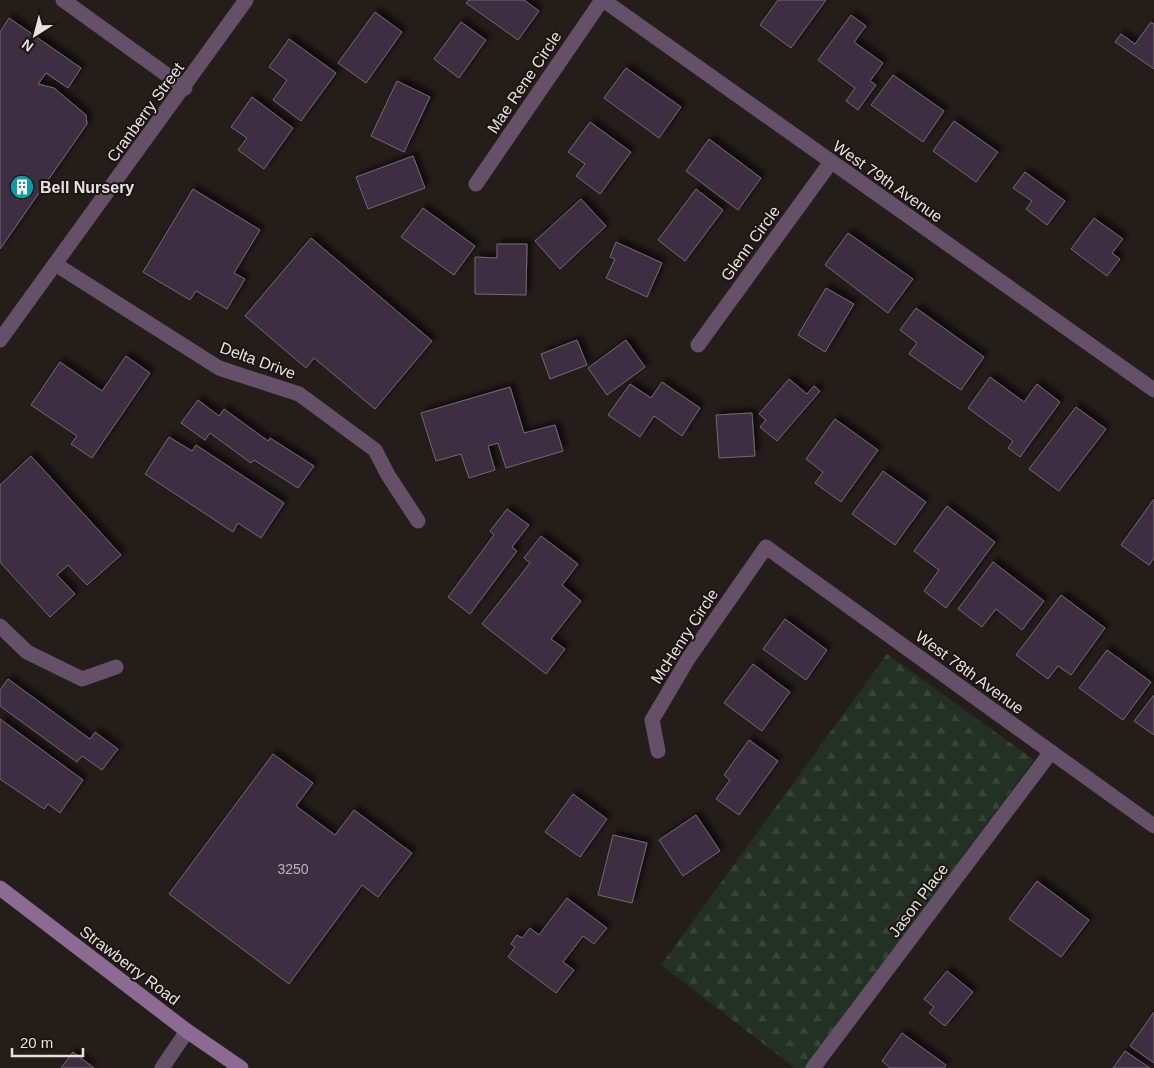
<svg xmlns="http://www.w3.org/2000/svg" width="1154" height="1068" font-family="Arial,sans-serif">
<defs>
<pattern id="forest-firs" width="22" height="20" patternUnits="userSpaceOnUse" patternTransform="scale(1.25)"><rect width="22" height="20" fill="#223124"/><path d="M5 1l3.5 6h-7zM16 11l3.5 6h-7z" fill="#374539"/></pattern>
<filter id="shadow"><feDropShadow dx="4.5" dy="-4.5" stdDeviation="2.5" flood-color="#0009"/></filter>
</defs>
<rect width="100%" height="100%" fill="#241e1a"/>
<path fill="url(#forest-firs)" d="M 887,654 L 1034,760 L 805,1068 L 795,1068 L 661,965 Z"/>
<g fill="#3d2e42" stroke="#706b72" filter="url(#shadow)">
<path d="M 469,0 L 524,0 L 539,11 L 518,40 L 466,3 Z"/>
<path d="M 778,0 L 826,0 L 791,48 L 760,25 Z"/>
<path d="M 375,12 L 402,32 L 366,83 L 338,63 Z"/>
<path d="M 851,15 L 866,26 L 854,42 L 883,63 L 870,81 L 876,85 L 858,110 L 846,101 L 855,88 L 818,60 Z"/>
<path d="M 9,18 L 81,68 L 68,88 L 46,73 L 38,84 L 54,88 L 86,115 L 87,124 L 0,249 L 0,32 Z"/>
<path d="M 461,22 L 486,40 L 459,78 L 434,59 Z"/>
<path d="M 1151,22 L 1154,24 L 1154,69 L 1115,42 L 1121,34 L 1135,44 Z"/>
<path d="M 289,39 L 336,73 L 301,121 L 273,100 L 287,80 L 269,67 Z"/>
<path d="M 626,68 L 681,107 L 659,138 L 604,98 Z"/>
<path d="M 893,75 L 944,111 L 923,142 L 871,105 Z"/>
<path d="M 397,81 L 430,97 L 404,152 L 371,136 Z"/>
<path d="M 252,97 L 293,128 L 264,169 L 238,150 L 247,138 L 231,127 Z"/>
<path d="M 954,121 L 998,152 L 976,182 L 933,151 Z"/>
<path d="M 590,122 L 631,152 L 600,194 L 576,176 L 585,164 L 568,152 Z"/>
<path d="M 709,139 L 761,178 L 738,210 L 686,171 Z"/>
<path d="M 413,156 L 425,188 L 368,209 L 356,177 Z"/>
<path d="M 1025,172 L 1065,201 L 1047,225 L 1026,209 L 1032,201 L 1013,188 Z"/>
<path d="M 193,189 L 260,230 L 234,273 L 245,279 L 227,309 L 196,291 L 190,300 L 143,272 Z"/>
<path d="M 696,189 L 723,210 L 685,261 L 658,240 Z"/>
<path d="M 581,199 L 606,226 L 560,269 L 535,241 Z"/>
<path d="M 423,208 L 475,246 L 454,275 L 401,237 Z"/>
<path d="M 1094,218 L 1123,239 L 1112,253 L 1120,259 L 1107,276 L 1071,249 Z"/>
<path d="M 848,233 L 913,279 L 888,313 L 825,265 Z"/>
<path d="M 311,238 L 432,341 L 375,409 L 314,358 L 306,368 L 245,316 Z"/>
<path d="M 616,242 L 662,263 L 647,297 L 606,278 L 615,259 L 610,257 Z"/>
<path d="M 497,244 L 527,244 L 526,295 L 475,294 L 475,257 L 497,258 Z"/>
<path d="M 826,288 L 854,304 L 825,352 L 798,335 Z"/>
<path d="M 916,308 L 984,357 L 961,390 L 909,354 L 917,343 L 900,330 Z"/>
<path d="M 577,340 L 587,365 L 550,379 L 541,354 Z"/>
<path d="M 626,340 L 645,367 L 607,395 L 588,368 Z"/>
<path d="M 126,356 L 150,373 L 92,458 L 71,444 L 77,436 L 31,405 L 60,362 L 102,391 Z"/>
<path d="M 990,377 L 1024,402 L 1037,384 L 1060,402 L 1020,457 L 1008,448 L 1013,441 L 968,408 Z"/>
<path d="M 789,379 L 807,394 L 814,386 L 820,391 L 777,441 L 760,427 L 766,420 L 759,414 Z"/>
<path d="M 662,382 L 700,408 L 682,436 L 654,416 L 640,437 L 608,415 L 630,384 L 651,398 Z"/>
<path d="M 510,387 L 524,433 L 555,425 L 563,451 L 506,468 L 498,443 L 488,446 L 495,470 L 469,478 L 461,454 L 436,461 L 421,413 Z"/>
<path d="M 198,400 L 219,416 L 224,409 L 268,441 L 270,438 L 314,466 L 298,488 L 254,460 L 251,463 L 210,433 L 205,440 L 181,423 Z"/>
<path d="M 1076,407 L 1106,429 L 1059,491 L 1029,469 Z"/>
<path d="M 752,413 L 755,456 L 719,458 L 716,415 Z"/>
<path d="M 835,419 L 878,450 L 841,502 L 815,483 L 823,472 L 806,459 Z"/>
<path d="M 169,437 L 192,451 L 196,445 L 284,503 L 261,538 L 238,523 L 233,532 L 145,474 Z"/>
<path d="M 31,456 L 121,555 L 87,585 L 68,565 L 57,575 L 75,594 L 50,617 L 0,562 L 0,485 Z"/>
<path d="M 883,471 L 926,502 L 895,545 L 852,514 Z"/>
<path d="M 1154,499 L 1154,558 L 1149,565 L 1121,545 Z"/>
<path d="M 947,506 L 995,542 L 946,608 L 924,591 L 939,570 L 914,551 Z"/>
<path d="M 507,509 L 529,525 L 512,547 L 517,551 L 470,614 L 448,597 L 494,535 L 490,531 Z"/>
<path d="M 541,536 L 578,564 L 562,585 L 581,601 L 551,639 L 565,649 L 546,674 L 482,624 L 530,563 L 524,558 Z"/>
<path d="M 993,562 L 1044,601 L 1022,630 L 996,609 L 982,627 L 958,609 Z"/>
<path d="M 1061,595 L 1105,628 L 1071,675 L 1058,666 L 1048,679 L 1016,655 Z"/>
<path d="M 785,619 L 827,650 L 806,680 L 763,649 Z"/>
<path d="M 1107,650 L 1151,682 L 1123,720 L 1079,688 Z"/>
<path d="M 753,664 L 790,692 L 762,731 L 724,703 Z"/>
<path d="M 8,679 L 90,739 L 95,732 L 118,749 L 102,770 L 82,756 L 77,762 L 0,706 L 0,690 Z"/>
<path d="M 1154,695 L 1154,735 L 1134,721 Z"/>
<path d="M 0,719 L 83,780 L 60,813 L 48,804 L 44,809 L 0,779 Z"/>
<path d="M 749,740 L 778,761 L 739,815 L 716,799 L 730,780 L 724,775 Z"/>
<path d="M 273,754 L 313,783 L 296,806 L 335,835 L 354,810 L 412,853 L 378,897 L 362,885 L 289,984 L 169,894 Z"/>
<path d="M 573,794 L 607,819 L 580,857 L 545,832 Z"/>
<path d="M 696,815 L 720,851 L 683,876 L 659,840 Z"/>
<path d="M 613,835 L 647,843 L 632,903 L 598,895 Z"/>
<path d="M 1037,881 L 1089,920 L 1061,957 L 1009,919 Z"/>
<path d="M 567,898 L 607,928 L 594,944 L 583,936 L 563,962 L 574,970 L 556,993 L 508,957 L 515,947 L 511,944 L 517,935 L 522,938 L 530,928 L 539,935 Z"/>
<path d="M 947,971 L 973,992 L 945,1026 L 929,1013 L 934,1007 L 924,999 Z"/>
<path d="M 1154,1012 L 1154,1063 L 1130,1046 Z"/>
<path d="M 902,1033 L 946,1065 L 944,1068 L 890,1068 L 882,1061 Z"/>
<path d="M 1125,1051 L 1150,1068 L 1113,1068 Z"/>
<path d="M 73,1052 L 94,1068 L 61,1068 Z"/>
</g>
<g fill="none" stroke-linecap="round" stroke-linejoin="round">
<g stroke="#645067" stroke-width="15">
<path d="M 63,0 L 185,88"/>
<path d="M 603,0 L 1154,390"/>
<path d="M 476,184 L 602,0"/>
<path d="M 55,264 L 219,368 L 299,394 L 375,450 L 388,475 L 418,521"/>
<path d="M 0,340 L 246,0"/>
<path d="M 698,345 L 831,162"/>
<path d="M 0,626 L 27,652 L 82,679 L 116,667"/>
<path d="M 658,751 L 652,720 L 688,659 L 766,547 L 1154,826"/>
<path d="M 162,1068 L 187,1031"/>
<path d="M 813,1068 L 1051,752"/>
</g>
<path stroke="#8b6b91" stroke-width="15" d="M 0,888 L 187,1031 L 241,1068"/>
</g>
<defs>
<g id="building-disc" transform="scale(1.25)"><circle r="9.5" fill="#0f9aa8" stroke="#1a1511"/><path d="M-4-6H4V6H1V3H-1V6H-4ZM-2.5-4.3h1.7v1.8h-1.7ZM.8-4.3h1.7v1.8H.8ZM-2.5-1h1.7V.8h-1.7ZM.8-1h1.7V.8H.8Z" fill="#fff"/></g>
</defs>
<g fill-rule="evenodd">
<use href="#building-disc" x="22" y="187"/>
</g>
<g text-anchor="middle" stroke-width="4" stroke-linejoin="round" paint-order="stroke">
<g font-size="14" fill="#bcb5b8">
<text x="293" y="874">3250</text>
</g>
<g font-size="16" fill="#e6e2e0" stroke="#1a1511">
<text transform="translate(524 82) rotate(-56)" y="6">Mae Rene Circle</text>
<text transform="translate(145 112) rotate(-54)" y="6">Cranberry Street</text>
<text transform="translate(888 181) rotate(35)" y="6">West 79th Avenue</text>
<text transform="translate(750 243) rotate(-54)" y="6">Glenn Circle</text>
<text transform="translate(258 360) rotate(20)" y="6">Delta Drive</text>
<text transform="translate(684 636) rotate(-57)" y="6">McHenry Circle</text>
<text transform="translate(970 672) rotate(36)" y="6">West 78th Avenue</text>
<text transform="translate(918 900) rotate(-53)" y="6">Jason Place</text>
<text transform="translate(130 965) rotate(37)" y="6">Strawberry Road</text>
</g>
<g font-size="16" font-weight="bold" fill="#e6e2e0" stroke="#1a1511" text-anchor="start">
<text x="40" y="193">Bell Nursery</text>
</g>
</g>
<g transform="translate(35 35) rotate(216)" stroke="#1a1511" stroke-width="4" paint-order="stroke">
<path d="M0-4L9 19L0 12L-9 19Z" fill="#e6e2e0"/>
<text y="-8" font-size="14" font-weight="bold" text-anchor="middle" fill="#e6e2e0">N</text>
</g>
<path d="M12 1048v8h71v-8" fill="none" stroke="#e6e2e0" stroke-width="2.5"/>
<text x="20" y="1048" font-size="15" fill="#e6e2e0" stroke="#1a1511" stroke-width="4" paint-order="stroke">20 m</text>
</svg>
